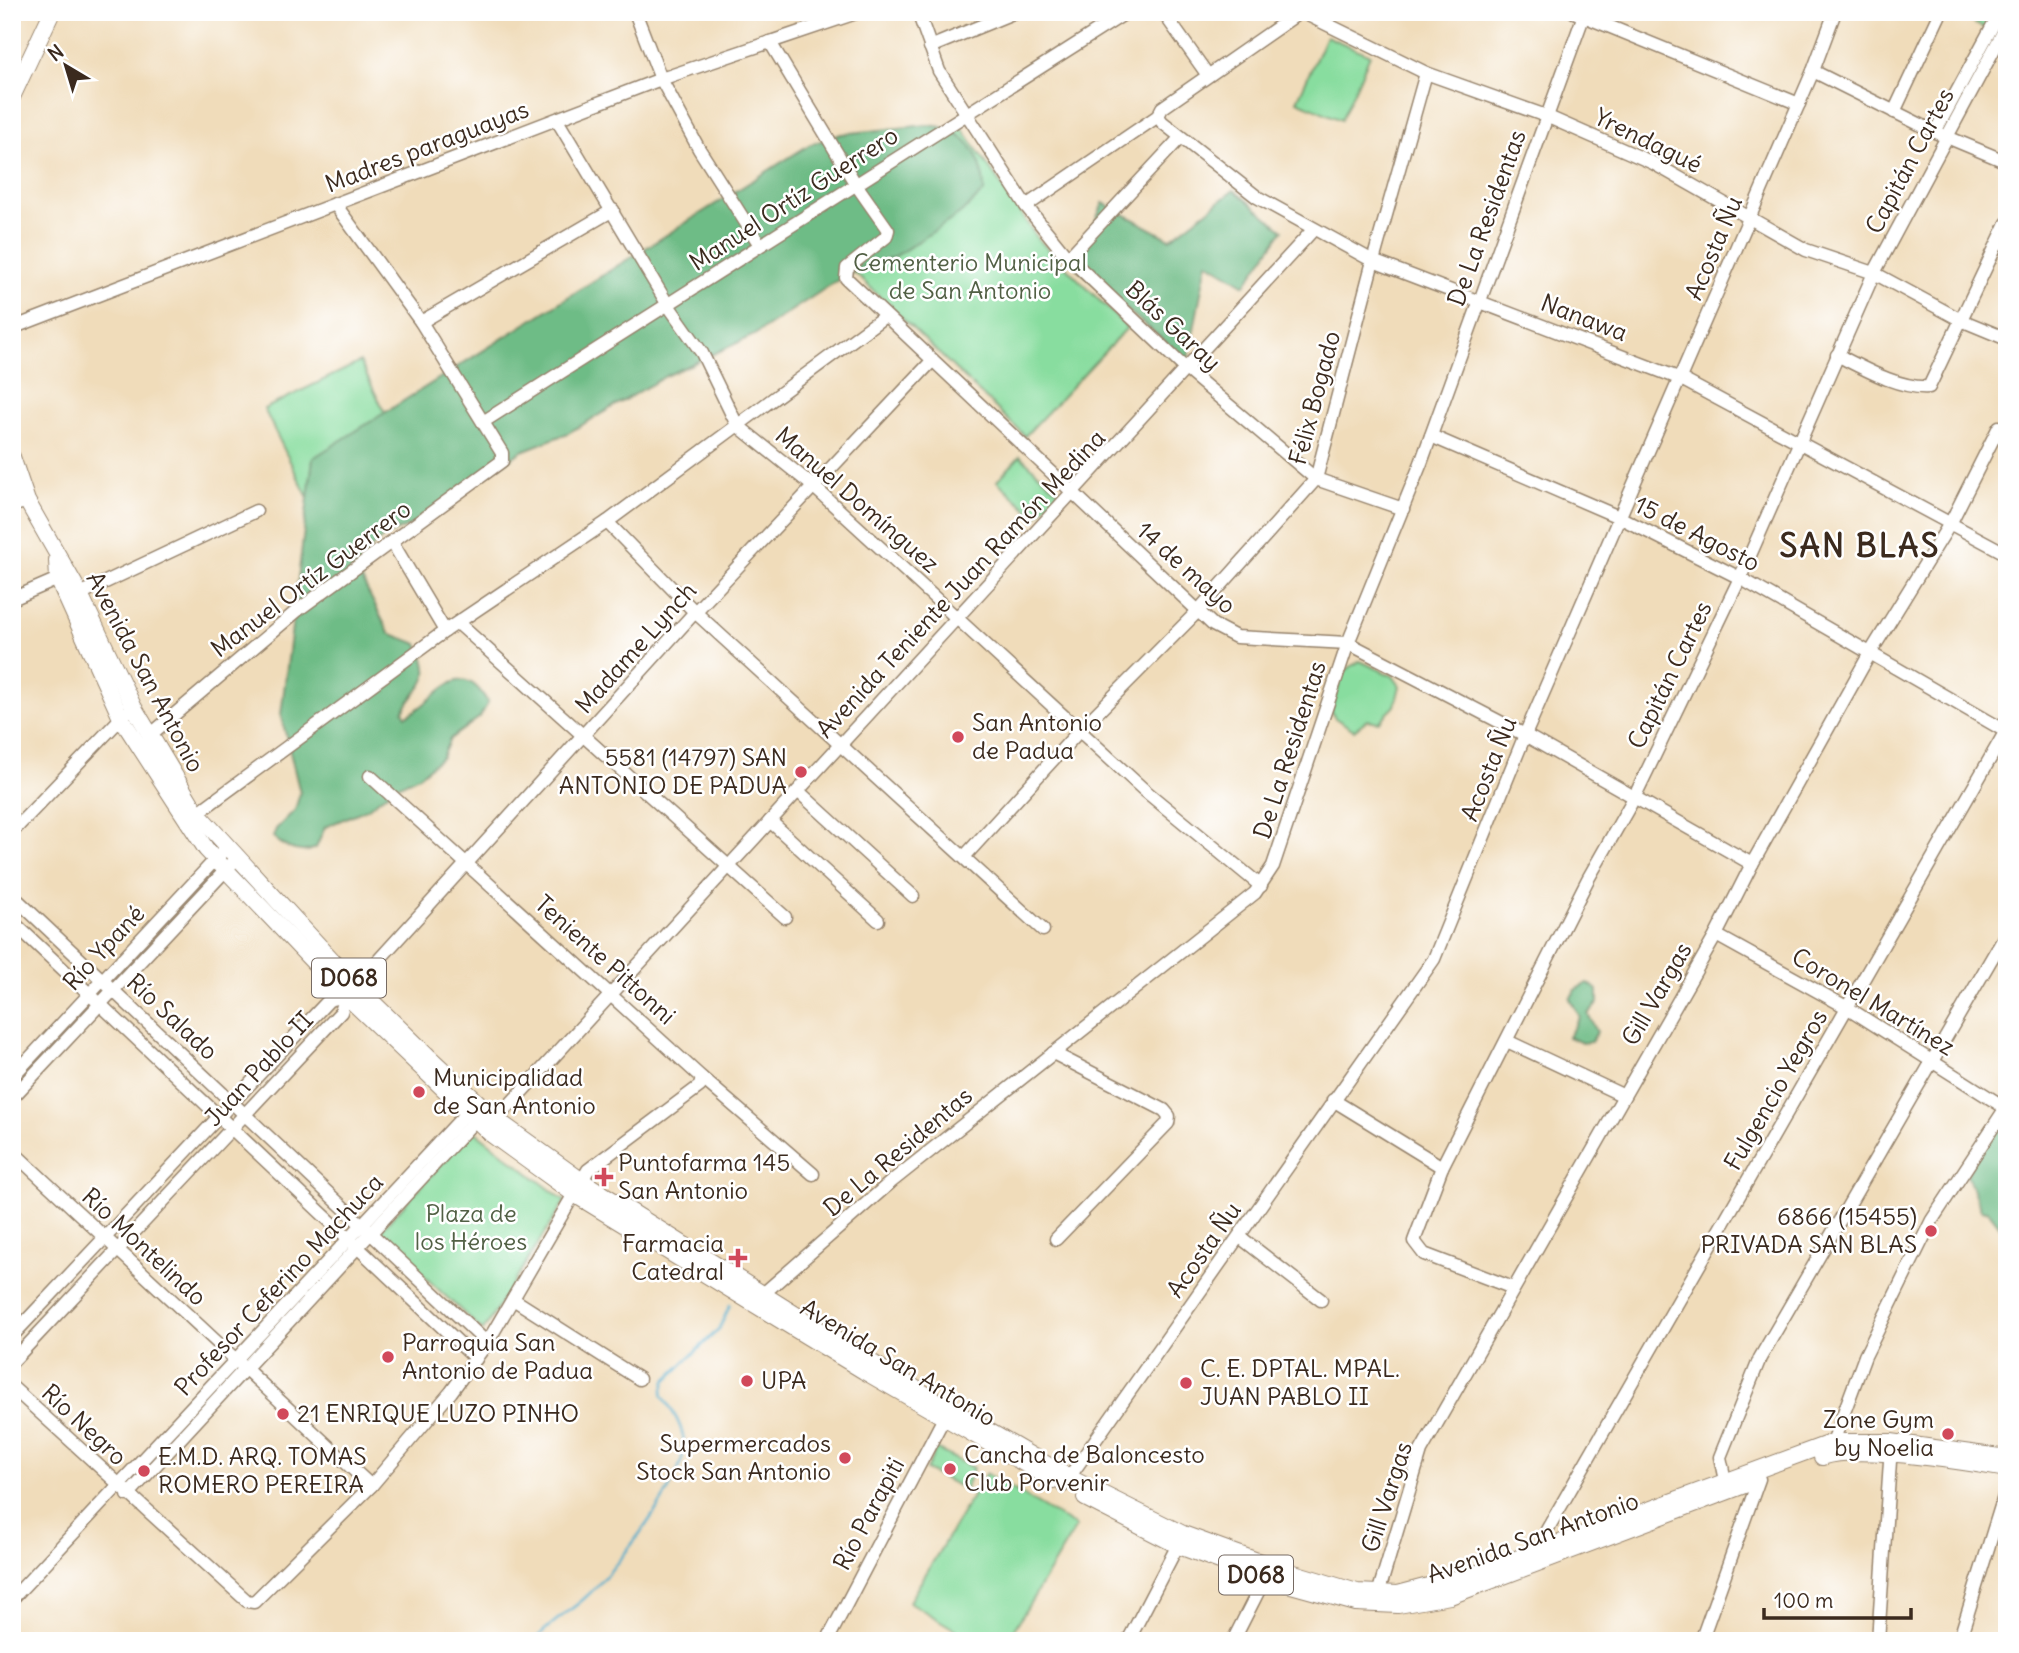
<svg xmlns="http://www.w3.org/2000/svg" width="2019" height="1653" font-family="Delius,sans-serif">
<rect width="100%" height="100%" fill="#fff"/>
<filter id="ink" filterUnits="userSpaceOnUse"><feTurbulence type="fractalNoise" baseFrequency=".0143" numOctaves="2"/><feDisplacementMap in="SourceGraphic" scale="14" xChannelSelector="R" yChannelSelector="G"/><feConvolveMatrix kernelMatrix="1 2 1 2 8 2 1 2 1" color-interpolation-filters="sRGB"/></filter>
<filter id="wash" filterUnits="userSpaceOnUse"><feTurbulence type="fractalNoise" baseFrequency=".00686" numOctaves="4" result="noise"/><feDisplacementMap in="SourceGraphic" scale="28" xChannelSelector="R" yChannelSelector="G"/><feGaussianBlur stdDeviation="1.57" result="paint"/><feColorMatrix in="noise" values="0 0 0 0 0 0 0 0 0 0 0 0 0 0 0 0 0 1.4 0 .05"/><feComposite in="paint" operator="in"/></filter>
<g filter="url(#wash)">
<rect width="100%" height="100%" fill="#f0dcba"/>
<g fill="#88dd9f" stroke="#62845e" stroke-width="2">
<path d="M 1951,12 L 1994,12 L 1986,29 Z"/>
<path d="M 1326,36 L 1370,55 L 1341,120 L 1297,101 Z"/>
<path d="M 960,125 L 1038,239 L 1127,328 L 1025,436 L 855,273 L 874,186 Z"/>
<path d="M 360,362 L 417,478 L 321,524 L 264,409 Z"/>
<path d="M 1020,456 L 1059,492 L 1036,517 L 997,481 Z"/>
<path d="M 1360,661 L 1393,676 L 1400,686 L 1395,706 L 1379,722 L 1367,720 L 1354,730 L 1335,718 L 1331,712 L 1343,672 Z"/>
<path d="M 473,1130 L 565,1201 L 483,1331 L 378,1233 Z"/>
<path d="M 936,1449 L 973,1468 L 965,1489 L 926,1470 Z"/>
<path d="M 986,1473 L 1076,1527 L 1007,1641 L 974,1641 L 909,1602 Z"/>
</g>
<g fill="#6ebc86" stroke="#547352" stroke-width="2">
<path d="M 927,125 C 965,127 984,155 984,192 L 960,214 L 894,257 L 864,267 L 835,282 L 754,335 L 666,376 L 568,433 L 522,451 L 414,524 L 385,536 L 372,547 L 361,578 L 389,633 L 418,644 C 437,682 420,682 403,711 L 406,716 C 436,703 460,651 488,703 L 480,717 L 450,739 L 442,757 L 419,776 L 395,787 L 367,809 L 325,827 L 316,848 C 300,856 285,848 273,837 L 276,829 L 295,810 L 300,793 L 281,715 L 313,458 L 809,145 L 841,134 Z"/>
<path d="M 1234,190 L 1283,230 L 1245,285 L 1207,262 L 1188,360 L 1076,268 L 1103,203 L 1170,239 Z"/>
<path d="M 1588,983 L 1598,990 L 1598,1003 L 1588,1014 L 1597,1032 L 1591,1042 L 1582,1043 L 1568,1037 L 1580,1017 L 1570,999 L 1576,989 Z"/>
<path d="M 2001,1127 L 2007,1130 L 2007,1230 L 2003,1230 L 1989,1212 L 1981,1210 L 1967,1175 L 1981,1144 Z"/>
</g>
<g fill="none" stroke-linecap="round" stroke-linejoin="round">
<path stroke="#4babca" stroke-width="2.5" d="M 534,1641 C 549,1623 570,1612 587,1596 C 615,1569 686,1482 684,1443 C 683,1425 670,1408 662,1394 L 665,1381 L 719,1329 L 730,1305"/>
</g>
</g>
<g filter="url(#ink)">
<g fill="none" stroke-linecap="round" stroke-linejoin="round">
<g stroke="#96836c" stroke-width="15">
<g id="minor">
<path d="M 635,12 L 661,79 L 699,149 L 760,245"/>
<path d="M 918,12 L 939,71 L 1026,206 L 1064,253 L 1187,370 L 1316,479 L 1403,509"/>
<path d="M 1163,12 L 1207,74"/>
<path d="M 1300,12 L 1162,108 L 1158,116 L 1162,122 L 1257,197 L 1373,261 L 1681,379 L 2007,554"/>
<path d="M 1302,12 L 1426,73 L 1546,116 L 1653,163 L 1806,250 L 1874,273 L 1961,320 L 2007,339"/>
<path d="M 1574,12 L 1799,104"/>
<path d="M 770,42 L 855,183 L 888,230 L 886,237 L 847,268 L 846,278 L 1213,625 L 1236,637 L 1348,643 L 1525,735 L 1752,864"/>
<path d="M 930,47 L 1015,12"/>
<path d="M 1813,71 L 1935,132 L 2007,162"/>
<path d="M 1894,112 L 1941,12"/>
<path d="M 557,120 L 668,305 L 702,353 L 737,425 L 813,486 L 1143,789 L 1261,886"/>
<path d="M 1935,132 L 2000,12"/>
<path d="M 1026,206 L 1158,116"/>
<path d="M 1069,257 L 1180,138"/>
<path d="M 421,322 L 613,210"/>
<path d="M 12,328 L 661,79 L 859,12"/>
<path d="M 1837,355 C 1863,368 1899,389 1929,387 L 2007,223"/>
<path d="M 483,422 L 1127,12"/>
<path d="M 1431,436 L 1621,518 L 1740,578 L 2007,732"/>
<path d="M 12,506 L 27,501"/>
<path d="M 607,522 L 695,612 L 1043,930"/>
<path d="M 392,542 L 445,631"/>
<path d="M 80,594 L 256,511"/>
<path d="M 12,599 L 58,579"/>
<path d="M 458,623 L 785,917"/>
<path d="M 149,736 L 298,610 L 502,461 L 502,453 L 421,322 L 335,204"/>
<path d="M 370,776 L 702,1078 L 813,1174"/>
<path d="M 798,791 L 913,896"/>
<path d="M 192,817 L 445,631 L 607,522 L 885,316"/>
<path d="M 770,821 L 878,920"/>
<path d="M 12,832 L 126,713"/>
<path d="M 964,857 L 1081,729 L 1198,611 L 1316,479 L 1373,261 L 1426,73"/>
<path d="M 12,895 L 487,1343"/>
<path d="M 12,921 L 476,1359"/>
<path d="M 1716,935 L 1848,1008 L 2007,1109"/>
<path d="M 1507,1041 L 1622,1095"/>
<path d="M 1053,1053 L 1164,1110 L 1169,1116 L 1168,1123 L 1056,1239"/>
<path d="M 12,1077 L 227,847"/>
<path d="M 12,1098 L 237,858"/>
<path d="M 1333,1100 L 1442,1167"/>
<path d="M 492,1124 L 1313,230"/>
<path d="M 12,1151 L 371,1486"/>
<path d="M 1240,1237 L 1321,1300"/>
<path d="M 1513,1288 L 1424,1254 L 1414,1241 L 1442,1167 L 1588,879 L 1634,798 L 1740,578 L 1874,273 L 2007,25"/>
<path d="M 513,1299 L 639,1379"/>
<path d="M 759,1302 L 763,1294 L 891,1182 L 1255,893 L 1273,866 L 1348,643 L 1421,463 L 1585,12"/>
<path d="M 12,1336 L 329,1000 L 346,996"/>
<path d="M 12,1362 L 341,1012 L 346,996 L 695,612 L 932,361"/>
<path d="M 12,1387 L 247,1601 L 254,1602 L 371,1486 L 451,1392 L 487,1343 L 588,1170 L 700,1086 L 702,1078"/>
<path d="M 1833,1442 L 1865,1356 L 1932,1220 L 2007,1106"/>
<path d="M 1063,1486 L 1434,959 L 1525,735 L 1813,71 L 1835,12"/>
<path d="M 1727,1490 L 1720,1457 L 1760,1358 L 2007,932"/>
<path d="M 128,1495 L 480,1115"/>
<path d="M 1548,1554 L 1547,1530 L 2007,729"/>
<path d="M 1378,1594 L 1421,1451 L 1716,935 L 1752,864 L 1869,655 L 1951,522 L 1999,427"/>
<path d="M 12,1599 L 473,1106"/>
<path d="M 827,1641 L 947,1412"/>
<path d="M 1128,1641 L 1181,1539"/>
<path d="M 1233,1641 L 1269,1570"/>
<path d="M 1701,1641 L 1759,1479"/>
<path d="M 1878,1641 L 1891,1446"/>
<path d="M 1959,1641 L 2007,1487"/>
</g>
</g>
<g stroke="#96836c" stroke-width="18">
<g id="major">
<path d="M 12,97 L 52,12"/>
<path d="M 12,457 L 27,501 L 80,594 L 133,706 L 197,813 L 355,985 L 428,1056 L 497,1120 L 582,1181 L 887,1372 L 1068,1477 L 1183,1534 L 1271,1566 L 1357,1592 L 1398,1594 L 1478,1573 L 1833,1442 L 1891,1442 L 2007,1458"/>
<path d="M 57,560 L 58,579 L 121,718 L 206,849 L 340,990 L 491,1134 L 574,1194 L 864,1371 L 1053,1480"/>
<path d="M 1822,1457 C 1857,1444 1966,1462 2007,1469"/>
<path d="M 1085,1498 L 1179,1546 L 1266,1578 L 1356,1603 L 1398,1605 L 1450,1596 L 1755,1481"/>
</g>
</g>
<use href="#minor" stroke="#fff" stroke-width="12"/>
<use href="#major" stroke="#fff" stroke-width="16"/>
</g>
</g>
<g fill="#d1495b" stroke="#fff" stroke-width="2.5">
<circle cx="958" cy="737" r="7"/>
<circle cx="801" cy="772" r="7"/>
<circle cx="419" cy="1092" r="7"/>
<path d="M600.5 1166.5h7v7h7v7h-7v7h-7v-7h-7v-7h7z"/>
<circle cx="1931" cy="1231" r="7"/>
<path d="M734.5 1247.5h7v7h7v7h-7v7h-7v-7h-7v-7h7z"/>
<circle cx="388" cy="1357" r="7"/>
<circle cx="747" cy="1381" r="7"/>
<circle cx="1186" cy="1383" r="7"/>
<circle cx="283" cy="1414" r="7"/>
<circle cx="1948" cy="1434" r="7"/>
<circle cx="845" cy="1458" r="7"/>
<circle cx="950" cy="1469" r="7"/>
<circle cx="144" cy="1471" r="7"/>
</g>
<g text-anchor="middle" stroke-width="5" stroke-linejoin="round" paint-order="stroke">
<g fill="#fff" stroke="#766a62" stroke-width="2">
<rect x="312" y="958.5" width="74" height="39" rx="5"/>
<rect x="1219" y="1555.5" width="74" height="39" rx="5"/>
</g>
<g font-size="23" font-weight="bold" fill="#3b2a1e">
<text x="349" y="986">D068</text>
<text x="1256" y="1583">D068</text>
</g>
<g font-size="24" fill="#3b2a1e" stroke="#fff">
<text transform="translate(1648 141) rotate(26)" y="8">Yrendagué</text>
<text transform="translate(427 147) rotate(-21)" y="8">Madres paraguayas</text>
<text transform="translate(1910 161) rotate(-62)" y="8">Capitán Cartes</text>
<text transform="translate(794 199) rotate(-33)" y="8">Manuel Ortíz Guerrero</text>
<text transform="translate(1487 218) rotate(-70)" y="8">De La Residentas</text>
<text transform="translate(1714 248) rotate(-67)" y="8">Acosta Ñu</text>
<text transform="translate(1584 318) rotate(21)" y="8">Nanawa</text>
<text transform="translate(1173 326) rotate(43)" y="8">Blás Garay</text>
<text transform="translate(1315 398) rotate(-75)" y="8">Félix Bogado</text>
<text transform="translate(857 500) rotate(41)" y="8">Manuel Domínguez</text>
<text transform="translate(1697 534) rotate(27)" y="8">15 de Agosto</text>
<text transform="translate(1186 568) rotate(42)" y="8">14 de mayo</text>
<text transform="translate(311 579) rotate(-37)" y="8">Manuel Ortíz Guerrero</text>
<text transform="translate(961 584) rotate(-47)" y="8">Avenida Teniente Juan Ramón Medina</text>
<text transform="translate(636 648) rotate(-48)" y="8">Madame Lynch</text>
<text transform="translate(145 672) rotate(62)" y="8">Avenida San Antonio</text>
<text transform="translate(1670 675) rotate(-64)" y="8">Capitán Cartes</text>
<text transform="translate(1290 750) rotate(-72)" y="8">De La Residentas</text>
<text transform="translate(1489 769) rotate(-68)" y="8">Acosta Ñu</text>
<text transform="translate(104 948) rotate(-47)" y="8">Río Ypané</text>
<text transform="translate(605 960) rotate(42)" y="8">Teniente Pittonni</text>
<text transform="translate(1657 994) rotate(-60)" y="8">Gill Vargas</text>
<text transform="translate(1873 1002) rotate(31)" y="8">Coronel Martínez</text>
<text transform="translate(172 1017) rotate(43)" y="8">Río Salado</text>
<text transform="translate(259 1069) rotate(-47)" y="8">Juan Pablo II</text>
<text transform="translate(1776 1090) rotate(-60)" y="8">Fulgencio Yegros</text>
<text transform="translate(898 1152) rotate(-40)" y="8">De La Residentas</text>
<text transform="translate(144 1247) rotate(43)" y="8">Río Montelindo</text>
<text transform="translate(1204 1250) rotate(-55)" y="8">Acosta Ñu</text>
<text transform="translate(279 1285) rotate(-47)" y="8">Profesor Ceferino Machuca</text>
<text transform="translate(898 1363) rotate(31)" y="8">Avenida San Antonio</text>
<text transform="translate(84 1425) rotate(43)" y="8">Río Negro</text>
<text transform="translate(1387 1497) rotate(-72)" y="8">Gill Vargas</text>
<text transform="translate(869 1514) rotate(-62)" y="8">Río Parapiti</text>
<text transform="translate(1533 1538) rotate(-20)" y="8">Avenida San Antonio</text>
</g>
<g font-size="24" fill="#526045" stroke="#fff">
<text x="970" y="271">Cementerio Municipal<tspan x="970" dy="28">de San Antonio</tspan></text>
<text x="471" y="1222">Plaza de<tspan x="471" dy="28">los Héroes</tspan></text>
</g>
<g font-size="24" fill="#3b2a1e" stroke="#fff" text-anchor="start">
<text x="972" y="731">San Antonio<tspan x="972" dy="28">de Padua</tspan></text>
<text x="787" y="766" text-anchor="end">5581 (14797) SAN<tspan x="787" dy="28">ANTONIO DE PADUA</tspan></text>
<text x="433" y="1086">Municipalidad<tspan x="433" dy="28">de San Antonio</tspan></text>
<text x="618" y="1171">Puntofarma 145<tspan x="618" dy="28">San Antonio</tspan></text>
<text x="1917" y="1225" text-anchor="end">6866 (15455)<tspan x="1917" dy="28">PRIVADA SAN BLAS</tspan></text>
<text x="724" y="1252" text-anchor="end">Farmacia<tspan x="724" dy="28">Catedral</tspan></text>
<text x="402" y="1351">Parroquia San<tspan x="402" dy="28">Antonio de Padua</tspan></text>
<text x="1200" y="1377">C. E. DPTAL. MPAL.<tspan x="1200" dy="28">JUAN PABLO II</tspan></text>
<text x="761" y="1389">UPA</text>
<text x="297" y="1422">21 ENRIQUE LUZO PINHO</text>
<text x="1934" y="1428" text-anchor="end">Zone Gym<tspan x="1934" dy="28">by Noelia</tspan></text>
<text x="831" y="1452" text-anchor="end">Supermercados<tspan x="831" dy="28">Stock San Antonio</tspan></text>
<text x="964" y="1463">Cancha de Baloncesto<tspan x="964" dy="28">Club Porvenir</tspan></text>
<text x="158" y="1465">E.M.D. ARQ. TOMAS<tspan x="158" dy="28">ROMERO PEREIRA</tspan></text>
</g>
<g font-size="32" font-weight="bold" letter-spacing="2" fill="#3b2a1e" stroke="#fff">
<text x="1860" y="557">SAN BLAS</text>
</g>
</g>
<rect width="2019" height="1653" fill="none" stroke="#fff" stroke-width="42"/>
<g transform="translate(66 66) rotate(322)" stroke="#ffffff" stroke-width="5" paint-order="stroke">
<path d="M0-5L12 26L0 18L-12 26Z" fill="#3b2a1e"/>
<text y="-10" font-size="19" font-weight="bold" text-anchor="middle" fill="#3b2a1e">N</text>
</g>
<path d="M1764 1608v10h147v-10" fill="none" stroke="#3b2a1e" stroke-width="3.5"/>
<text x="1774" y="1608" font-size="21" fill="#3b2a1e" stroke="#ffffff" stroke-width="5" paint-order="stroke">100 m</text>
</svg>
